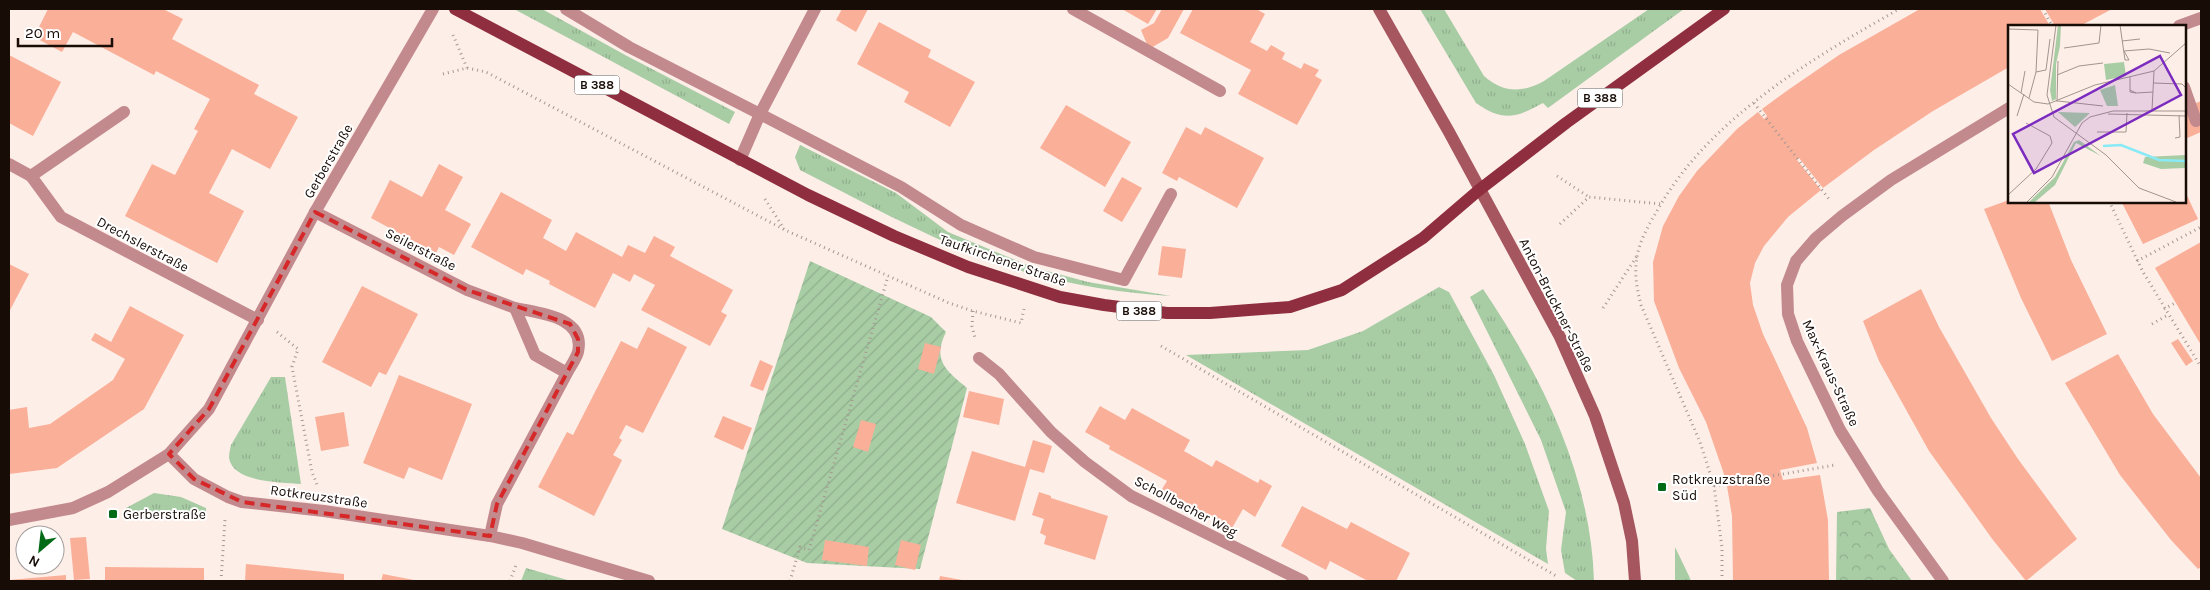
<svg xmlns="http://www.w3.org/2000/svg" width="2210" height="590" font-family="Karla,sans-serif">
<defs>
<pattern id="grass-tufts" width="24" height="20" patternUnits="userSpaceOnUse" patternTransform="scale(1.25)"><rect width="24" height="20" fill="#a8cda5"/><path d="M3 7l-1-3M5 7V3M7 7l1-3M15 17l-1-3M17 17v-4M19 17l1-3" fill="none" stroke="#90af8d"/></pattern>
<pattern id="forest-crowns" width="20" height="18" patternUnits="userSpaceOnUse" patternTransform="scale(1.25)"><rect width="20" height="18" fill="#a8cda5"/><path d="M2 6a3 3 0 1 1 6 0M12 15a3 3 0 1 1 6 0" fill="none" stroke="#90af8d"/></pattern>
<pattern id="garden-furrows" width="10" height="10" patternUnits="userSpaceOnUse" patternTransform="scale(1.25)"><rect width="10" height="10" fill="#a8cda5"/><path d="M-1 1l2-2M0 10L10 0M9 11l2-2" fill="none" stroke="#90af8d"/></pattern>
</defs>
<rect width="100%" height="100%" fill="#feeee8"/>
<g fill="url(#grass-tufts)">
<path d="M 514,9 L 542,9 L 627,56 L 735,112 L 729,124 Z"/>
<path d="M 1420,9 L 1444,9 L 1484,76 C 1503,93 1523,93 1544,81 L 1649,9 L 1684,9 L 1548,108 L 1543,103 C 1515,118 1503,122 1476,103 Z"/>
<path d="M 800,145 L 896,193 L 948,232 L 1032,267 L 1088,282 L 1171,296 C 1124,293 1078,286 1032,274 C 951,251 875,208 800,170 L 795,157 Z"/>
<path d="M 1439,287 L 1449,292 L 1494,375 L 1525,444 L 1549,511 L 1546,549 L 1548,564 L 1186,355 L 1308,350 L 1363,331 Z"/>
<path d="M 1483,289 C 1541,375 1591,475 1594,581 L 1577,581 L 1565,573 L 1561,550 L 1566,512 L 1541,440 L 1470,297 Z"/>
<path d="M 271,377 L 285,377 L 301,484 C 281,482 233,483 229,458 C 229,454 230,449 231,445 Z"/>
<path d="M 154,493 L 181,497 L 206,508 L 206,514 L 124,520 L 126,508 Z"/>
<path d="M 1675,547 L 1689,576 L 1691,581 L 1675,581 Z"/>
<path d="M 526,568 L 571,581 L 521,581 Z"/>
</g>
<path fill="url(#forest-crowns)" d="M 1870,508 L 1889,549 L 1912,581 L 1836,581 L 1837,512 Z"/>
<path fill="url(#garden-furrows)" d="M 810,261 L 931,317 L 946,332 C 932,361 946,370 967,388 L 920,569 L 807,563 L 722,529 Z"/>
<g fill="#faaf98">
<path d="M 48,9 L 163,9 L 183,19 L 172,39 L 259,85 L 254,94 L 298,117 L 270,169 L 232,149 L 209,193 L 244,211 L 217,263 L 125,216 L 152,164 L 175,175 L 198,131 L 194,129 L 210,99 L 156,71 L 154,75 L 73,32 L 62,52 L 34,37 Z"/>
<path d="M 842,9 L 868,9 L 856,32 L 836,20 Z"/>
<path d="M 1122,9 L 1157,9 L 1148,24 Z"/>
<path d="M 1162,9 L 1184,9 L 1168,38 L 1149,49 L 1141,30 L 1154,23 Z"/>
<path d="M 1193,9 L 1259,9 L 1258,10 L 1265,14 L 1250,42 L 1267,51 L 1271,45 L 1285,53 L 1282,59 L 1301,69 L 1304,63 L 1319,70 L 1315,76 L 1322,80 L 1297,125 L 1238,94 L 1251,70 L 1180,33 Z"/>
<path d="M 1920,9 L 2040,9 L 2050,26 L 2009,26 L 2009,67 L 1933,111 L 1874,150 L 1823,188 L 1799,158 L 1797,160 L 1821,190 L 1788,217 L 1764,246 L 1755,263 L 1750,283 L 1753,305 L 1763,334 L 1807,428 L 1817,463 L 1780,470 L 1783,480 L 1820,475 L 1828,520 L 1829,581 L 1733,581 L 1732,516 L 1726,480 L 1706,422 L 1679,368 L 1654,301 L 1653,262 L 1663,226 L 1679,196 L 1697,171 L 1737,129 L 1758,112 L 1764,119 L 1767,116 L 1762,109 L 1788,90 L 1839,55 Z"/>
<path d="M 2045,9 L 2112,9 L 2080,26 L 2055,26 Z"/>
<path d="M 879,22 L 931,50 L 928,57 L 975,82 L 950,127 L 904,102 L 909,92 L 857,64 Z"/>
<path d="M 9,55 L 61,82 L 33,136 L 9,123 Z"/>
<path d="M 2201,101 L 2201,132 L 2185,139 L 2184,108 Z"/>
<path d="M 1066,105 L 1131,142 L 1105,187 L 1040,148 Z"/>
<path d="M 1186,127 L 1201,135 L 1205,127 L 1264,158 L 1237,208 L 1179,177 L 1177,181 L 1162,173 Z"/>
<path d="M 439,164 L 463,177 L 445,210 L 471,224 L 454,255 L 439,247 L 436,253 L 371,218 L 390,180 L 422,197 Z"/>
<path d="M 1122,177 L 1142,188 L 1122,222 L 1103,211 Z"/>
<path d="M 2184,189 L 2198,219 L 2143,244 L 2121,201 L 2184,201 Z"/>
<path d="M 501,192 L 552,220 L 543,238 L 566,251 L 576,232 L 622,257 L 628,245 L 645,253 L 654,236 L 675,247 L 670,256 L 733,290 L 721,312 L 727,315 L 710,346 L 641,310 L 655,285 L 634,274 L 630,282 L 613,273 L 595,308 L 549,284 L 550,281 L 526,269 L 523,275 L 471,247 Z"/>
<path d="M 2009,200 L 2048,201 L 2071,260 L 2107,334 L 2052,361 L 2021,298 L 1984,209 Z"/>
<path d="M 2201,242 L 2201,345 L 2155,268 Z"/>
<path d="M 1162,246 L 1186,249 L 1182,278 L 1158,275 Z"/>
<path d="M 9,264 L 29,274 L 9,312 Z"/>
<path d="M 362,286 L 418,314 L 386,375 L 379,372 L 371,387 L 322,362 Z"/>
<path d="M 1921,289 L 1939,327 L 1991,418 L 2018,459 L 2077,539 L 2026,581 L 1993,540 L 1929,451 L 1879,361 L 1863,321 Z"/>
<path d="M 130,306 L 184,335 L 144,409 L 57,468 L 9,474 L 9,410 L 27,407 L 29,428 L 50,424 L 113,380 L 125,359 L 91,340 L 95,333 L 111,342 Z"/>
<path d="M 648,327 L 687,347 L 643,433 L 626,425 L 619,438 L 622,440 L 613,455 L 622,460 L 594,516 L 538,487 L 567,432 L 573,435 L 621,341 L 637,349 Z"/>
<path d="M 2178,339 L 2193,361 L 2186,366 L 2171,343 Z"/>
<path d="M 925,343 L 941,347 L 934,374 L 918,369 Z"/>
<path d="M 2118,354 L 2153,414 L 2201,478 L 2201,567 L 2198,569 L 2171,540 L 2120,475 L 2065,383 Z"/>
<path d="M 760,360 L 773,366 L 763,391 L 750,386 Z"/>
<path d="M 399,375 L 472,404 L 442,480 L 409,467 L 404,479 L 363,463 Z"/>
<path d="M 969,391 L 1004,399 L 999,425 L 963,417 Z"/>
<path d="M 1100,406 L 1125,420 L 1132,408 L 1190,440 L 1184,451 L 1212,467 L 1216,460 L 1258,483 L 1260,479 L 1272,486 L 1255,517 L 1243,509 L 1232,528 L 1162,489 L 1167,481 L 1109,449 L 1110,446 L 1085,432 Z"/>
<path d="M 344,412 L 349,446 L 321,451 L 315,417 Z"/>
<path d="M 723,416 L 752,428 L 743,450 L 714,437 Z"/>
<path d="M 861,420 L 876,424 L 868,452 L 853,447 Z"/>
<path d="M 1033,440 L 1052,446 L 1044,473 L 1030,469 L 1015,521 L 956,503 L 972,451 L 1025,467 Z"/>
<path d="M 1039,492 L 1051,496 L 1051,498 L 1108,516 L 1095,560 L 1044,544 L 1046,536 L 1040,533 L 1044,519 L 1032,515 Z"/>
<path d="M 1302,506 L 1347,529 L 1351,522 L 1410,553 L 1396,581 L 1368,581 L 1330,561 L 1326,570 L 1281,546 Z"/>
<path d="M 86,537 L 90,579 L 74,580 L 70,538 Z"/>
<path d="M 825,540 L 869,547 L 867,566 L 822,560 Z"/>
<path d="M 901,540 L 921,545 L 915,570 L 895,565 Z"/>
<path d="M 246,564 L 344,574 L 344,581 L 245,581 Z"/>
<path d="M 105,567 L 204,568 L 204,581 L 105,581 Z"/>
<path d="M 383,574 L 414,580 L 414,581 L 381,581 Z"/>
<path d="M 66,575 L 66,581 L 9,581 L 9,580 Z"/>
<path d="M 940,576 L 962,580 L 962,581 L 939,581 Z"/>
</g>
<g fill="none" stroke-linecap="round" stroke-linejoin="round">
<g stroke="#a59791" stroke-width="3" stroke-dasharray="1 4" stroke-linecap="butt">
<path d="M 2043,9 L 2052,26"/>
<path d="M 453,35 L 467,68"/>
<path d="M 443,74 L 467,68 L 486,72 L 785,230 L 949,303 L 973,311 L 1021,323 L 1024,309"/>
<path d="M 1754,103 L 1829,199"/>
<path d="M 1557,176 L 1589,197"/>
<path d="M 765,199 L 784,229"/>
<path d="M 2109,201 L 2143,272 L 2201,367"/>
<path d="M 1560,224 L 1589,197 L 1661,204"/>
<path d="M 2137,261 L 2201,227"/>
<path d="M 1603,308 L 1637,256"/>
<path d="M 2164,309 L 2175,303"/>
<path d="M 973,311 L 972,326 L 975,338"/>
<path d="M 2152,324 L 2168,315"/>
<path d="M 277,332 L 298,349 L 292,367 L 312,472 L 318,487"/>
<path d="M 1161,346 L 1558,577"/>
<path d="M 1714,486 L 1835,465"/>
<path d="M 1662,487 L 1669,484"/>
<path d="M 221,581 L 225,520"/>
<path d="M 510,581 L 516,565"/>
<path d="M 790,581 L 800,547 L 809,550 L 888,276"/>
<path d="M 1722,581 L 1722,548 L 1714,486 L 1700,442 L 1641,305 C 1637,289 1634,274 1637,257 C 1639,242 1649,224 1657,211 C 1708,119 1810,60 1899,9"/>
</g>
<g stroke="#c38a8e" stroke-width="12">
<path d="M 815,9 L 760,114 L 901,187 L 961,225 L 1034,257 L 1124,280 L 1171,194"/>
<path d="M 1073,9 L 1220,91"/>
<path d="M 2184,87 L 2196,121"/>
</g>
<g stroke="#c38a8e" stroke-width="12">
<path d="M 566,9 L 629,47 L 760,114 L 740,160"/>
<path d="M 2179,26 L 2201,18"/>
<path d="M 9,164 L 31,176 L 61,217 L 258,320"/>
<path d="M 31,176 L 124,112"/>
<path d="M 315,212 L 467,290 L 515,308"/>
<path d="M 979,358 L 999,374 L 1051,432 L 1085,462 L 1131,496 L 1303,581"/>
<path d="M 169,454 L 194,479 L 228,497 L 242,502 L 324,511 L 490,536 L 522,543 L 649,581"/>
<path d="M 9,520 L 73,508 L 108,492 L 169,454 L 209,409 L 315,212 L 433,9"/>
<path d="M 490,536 L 497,504 L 567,373 C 570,367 576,359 578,352 C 586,316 538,313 515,308 L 535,355 L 567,373"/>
<path d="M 1943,581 L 1878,491 L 1840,430 L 1797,341 L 1788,314 L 1787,285 L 1796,261 L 1816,238 L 1842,216 L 1891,180 L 2009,108"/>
</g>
<path stroke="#a6565f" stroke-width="12" d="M 1379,9 L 1449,132 L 1560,337 L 1595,416 L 1624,503 L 1632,541 L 1635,581"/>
<path stroke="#8f2e3e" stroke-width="12" d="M 455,9 L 808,195 L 894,236 L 968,267 L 1060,297 L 1104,305 L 1167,313 L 1210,313 L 1290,307 L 1342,290 L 1423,238 L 1479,190 L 1566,123 L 1724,9"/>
</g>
<path fill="none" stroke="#d62828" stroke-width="4" stroke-dasharray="10 6" stroke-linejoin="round" d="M 315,212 L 467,290 L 570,324 L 578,339 L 578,352 L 497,504 L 490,536 L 242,502 L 194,479 L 169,454 L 209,409 Z"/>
<g fill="#006a17" stroke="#fff" stroke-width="2">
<rect x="1657" y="482" width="10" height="10" rx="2.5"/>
<rect x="108" y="509" width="10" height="10" rx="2.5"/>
</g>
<g text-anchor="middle" stroke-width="4" stroke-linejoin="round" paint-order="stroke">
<g fill="#fff" stroke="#5d5551" stroke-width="1">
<rect x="574.5" y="75.5" width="45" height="19" rx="4"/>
<rect x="1577.5" y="88.5" width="45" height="19" rx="4"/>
<rect x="1116.5" y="301.5" width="45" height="19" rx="4"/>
</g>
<g font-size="12" font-weight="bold" fill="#180c07">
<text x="597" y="89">B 388</text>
<text x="1600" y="102">B 388</text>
<text x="1139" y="315">B 388</text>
</g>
<g font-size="14" fill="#180c07" stroke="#fff">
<text transform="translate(328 161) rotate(-60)" y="5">Gerberstraße</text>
<text transform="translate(143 244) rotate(28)" y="5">Drechslerstraße</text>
<text transform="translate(421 249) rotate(27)" y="5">Seilerstraße</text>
<text transform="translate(1003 260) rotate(19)" y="5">Taufkirchener Straße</text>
<text transform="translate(1557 305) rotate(63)" y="5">Anton-Bruckner-Straße</text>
<text transform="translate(1831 373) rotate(65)" y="5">Max-Kraus-Straße</text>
<text transform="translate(319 496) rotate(8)" y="5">Rotkreuzstraße</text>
<text transform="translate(1186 506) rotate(28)" y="5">Schollbacher Weg</text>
</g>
<g font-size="14" fill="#180c07" stroke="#fff" text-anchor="start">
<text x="1672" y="484">Rotkreuzstraße<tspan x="1672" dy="16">Süd</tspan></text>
<text x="123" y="519">Gerberstraße</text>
</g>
</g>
<g transform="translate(2008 25)">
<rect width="178" height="178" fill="#feeee8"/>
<path d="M 50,0 L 53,0 L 52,21 L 48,39 L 48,74 L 44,76 L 42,65 ZM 116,37 L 118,51 L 98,55 L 96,39 ZM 50,87 L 82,88 L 67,102 ZM 71,115 L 93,131 L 68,118 L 47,160 L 27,177 L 21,177 L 47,152 L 66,117 ZM 177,130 L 177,143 L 153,144 L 135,138 L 137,132 Z" fill="#a8cda5"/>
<path d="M 107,60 L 110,81 L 99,81 L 92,65 Z" fill="#a8cda5"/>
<path fill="none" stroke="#87eaf6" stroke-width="2.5" d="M 95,121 L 113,120 L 151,135 L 178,136"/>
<path fill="none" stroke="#a2948e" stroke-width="1" d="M 48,0 L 39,70 L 46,92 L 98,130 L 131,163 L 168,177M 112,0 L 117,35 L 121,35 L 116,26M 0,4 L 30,5 L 28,47 L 21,73M 114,16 L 132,14M 56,23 L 91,18 L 93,0M 116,26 L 141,24 L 162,28M 28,47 L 38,45 L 42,14M 49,50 L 71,41 L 95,38M 122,52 L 122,67 L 128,68 L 122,65M 145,58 L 174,59 L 178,63M 0,59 L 26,77 L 40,79 L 87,60 L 146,46M 13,68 L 17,46M 128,68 L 145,67M 50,76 L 95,81M 49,77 L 50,36M 144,85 L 146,46 L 178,18M 100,89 L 178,91M 9,91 L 16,69M 89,107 L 118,107 L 119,88M 167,113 L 172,112 L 171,90M 0,170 L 28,144 L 44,118 L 42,111 L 18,98M 19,177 L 44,152 L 74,98 L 82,92 L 105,86 L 178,86"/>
<path fill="#7b2cbf" fill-opacity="0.15" stroke="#7b2cbf" stroke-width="2.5" d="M 152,31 L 173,70 L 26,148 L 5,109 Z"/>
<rect width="178" height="178" fill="none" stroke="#180c07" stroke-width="2.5"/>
</g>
<rect width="2210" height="590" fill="none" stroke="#180c07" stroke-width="20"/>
<g transform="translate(40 550) rotate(208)"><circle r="24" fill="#ffffff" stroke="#a39e9c"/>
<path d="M0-4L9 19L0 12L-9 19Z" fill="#006a17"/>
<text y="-8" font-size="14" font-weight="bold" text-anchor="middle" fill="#180c07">N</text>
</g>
<path d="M18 38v8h94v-8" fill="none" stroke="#180c07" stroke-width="2.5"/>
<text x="25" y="38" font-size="15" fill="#180c07" stroke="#ffffff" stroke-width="4" paint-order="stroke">20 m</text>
</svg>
